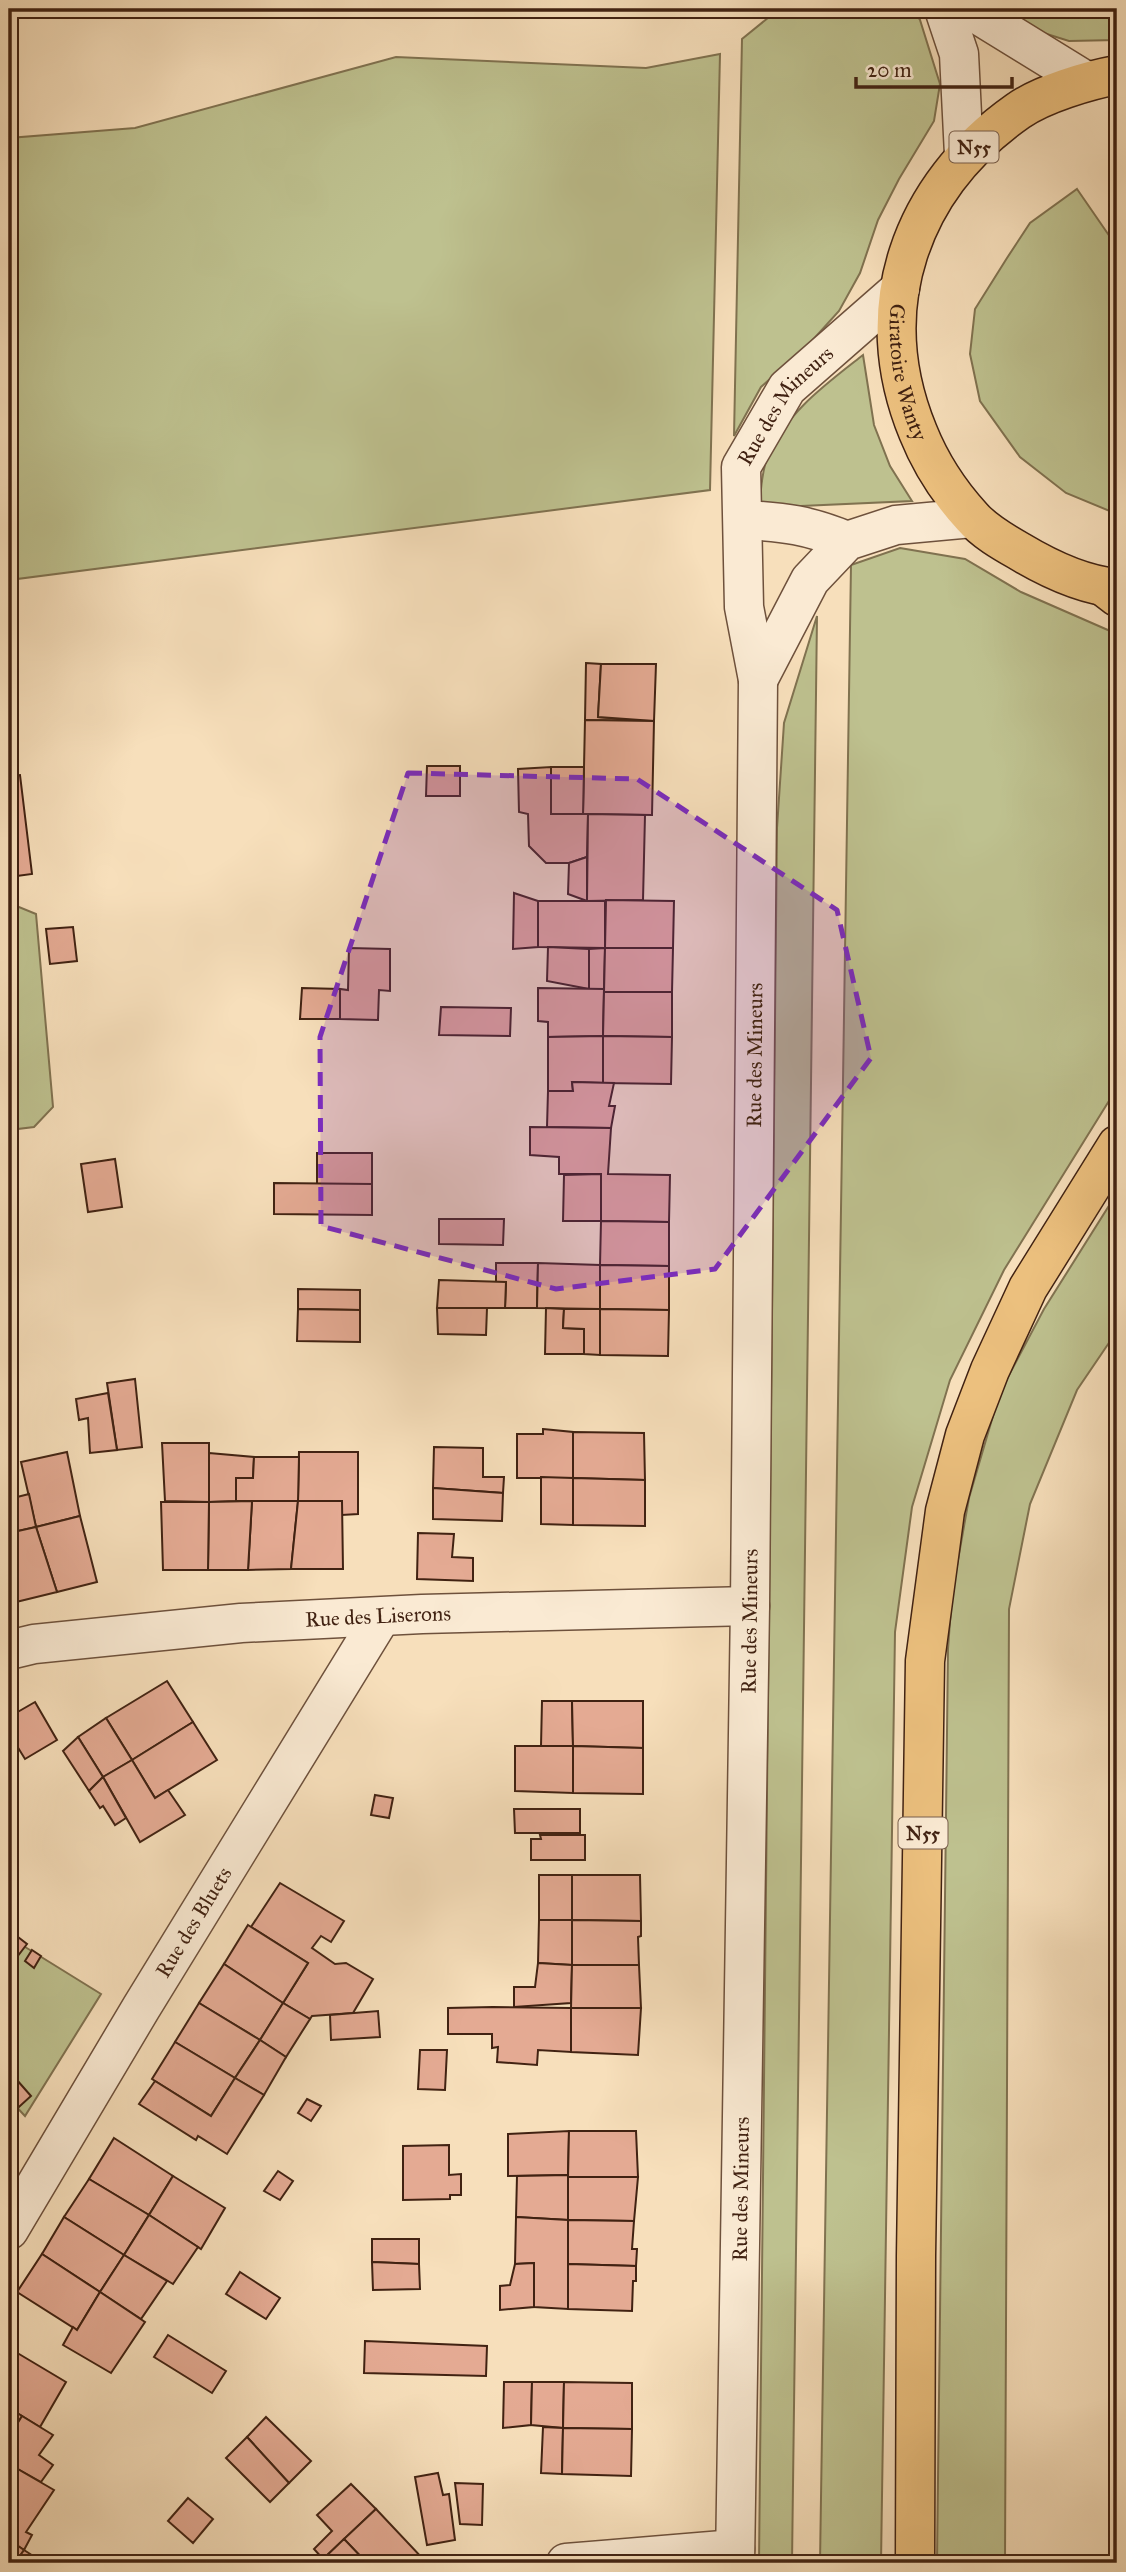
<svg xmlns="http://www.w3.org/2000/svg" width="1126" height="2572" font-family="'IM FELL Great Primer',serif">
<rect width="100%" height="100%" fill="#f7dfbb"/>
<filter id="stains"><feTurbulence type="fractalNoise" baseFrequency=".00286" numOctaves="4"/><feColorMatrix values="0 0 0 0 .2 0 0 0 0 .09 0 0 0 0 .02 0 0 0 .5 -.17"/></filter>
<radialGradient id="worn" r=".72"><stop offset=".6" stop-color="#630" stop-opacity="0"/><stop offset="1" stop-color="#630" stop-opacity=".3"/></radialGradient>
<g fill="#bec18f" stroke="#807250" stroke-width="2">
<path d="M 779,9 L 913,9 L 920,20 L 940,84 L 934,121 L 899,179 L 878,220 L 860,273 L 839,311 L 810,343 L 761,387 L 734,436 L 742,39 Z"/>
<path d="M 1000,9 L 1117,9 L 1117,40 L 1069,41 L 1034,30 Z"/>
<path d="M 720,54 L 710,490 L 9,580 L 9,138 L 135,128 L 396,57 L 646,68 Z"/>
<path d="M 1077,189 L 1117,247 L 1117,308 L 1112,323 L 1117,338 L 1117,514 L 1066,493 L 1020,457 L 980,401 L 970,354 L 975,309 L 1007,258 L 1030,223 Z"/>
<path d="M 863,355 L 874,425 L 890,466 L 912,501 L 759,508 C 761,493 761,474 767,459 C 784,414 826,384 863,355 Z"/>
<path d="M 900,548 L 965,559 L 1021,592 L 1117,634 L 1117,1088 L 1004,1270 L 950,1380 L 912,1507 L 895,1632 L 881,2563 L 820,2563 L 851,565 Z"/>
<path d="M 817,616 L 792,2563 L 759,2563 L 777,828 L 784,723 Z"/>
<path d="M 9,907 L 19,907 L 36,914 L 53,1107 L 34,1127 L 9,1130 Z"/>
<path d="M 1117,1193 L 1117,1331 L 1077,1390 L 1030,1504 L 1009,1609 L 1005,2563 L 937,2563 L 948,1649 L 952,1594 L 969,1498 L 1000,1392 L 1044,1309 Z"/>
<path d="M 9,1937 L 101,1994 L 25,2116 L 9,2099 Z"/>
</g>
<g fill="#e4aa93" stroke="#412212" stroke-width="2">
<path d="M 586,663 L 601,664 L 598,717 L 654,721 L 585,720 Z"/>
<path d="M 601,664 L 656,664 L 654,721 L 598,717 Z"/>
<path d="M 585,720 L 654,721 L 652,815 L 583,814 Z"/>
<path d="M 427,766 L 460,766 L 460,796 L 426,796 Z"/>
<path d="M 551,767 L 584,767 L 583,814 L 551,814 Z"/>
<path d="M 551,767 L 551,814 L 588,814 L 587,857 L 569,863 L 546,863 L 529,846 L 528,814 L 519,812 L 518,769 Z"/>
<path d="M 20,775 L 32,874 L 9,877 L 9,776 Z"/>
<path d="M 588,814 L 645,815 L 643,900 L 587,901 Z"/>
<path d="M 587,857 L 587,901 L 568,894 L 569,863 Z"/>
<path d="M 514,893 L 538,901 L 538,947 L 513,949 Z"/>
<path d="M 606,900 L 674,901 L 673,948 L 605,948 Z"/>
<path d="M 538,901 L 605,901 L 605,948 L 538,947 Z"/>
<path d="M 73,927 L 77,961 L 50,964 L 46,929 Z"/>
<path d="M 548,947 L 589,949 L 589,989 L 547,981 Z"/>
<path d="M 349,948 L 390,949 L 390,991 L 379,990 L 378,1020 L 340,1019 L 340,989 L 348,990 Z"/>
<path d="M 605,948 L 604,989 L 589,989 L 589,949 Z"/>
<path d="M 605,948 L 673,948 L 672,992 L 604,992 Z"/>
<path d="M 302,988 L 340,989 L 340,1019 L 300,1019 Z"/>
<path d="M 538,988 L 604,989 L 603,1036 L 548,1037 L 548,1022 L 538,1021 Z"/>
<path d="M 604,992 L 672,992 L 672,1037 L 603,1036 Z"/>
<path d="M 441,1007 L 511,1008 L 510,1036 L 439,1035 Z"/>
<path d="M 603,1036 L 603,1083 L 572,1082 L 573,1091 L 548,1091 L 548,1037 Z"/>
<path d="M 603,1036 L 672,1037 L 671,1084 L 603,1083 Z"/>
<path d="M 572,1082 L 614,1083 L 609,1106 L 615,1106 L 611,1128 L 547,1127 L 548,1091 L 573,1091 Z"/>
<path d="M 530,1127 L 611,1128 L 608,1174 L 670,1175 L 669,1222 L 601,1221 L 601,1174 L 559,1174 L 559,1157 L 530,1155 Z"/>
<rect x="317" y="1153" width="55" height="31"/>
<path d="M 115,1159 L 122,1207 L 88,1212 L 81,1164 Z"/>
<path d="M 601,1174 L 601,1221 L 563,1221 L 564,1175 Z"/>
<path d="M 274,1183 L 372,1184 L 372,1215 L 274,1214 Z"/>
<path d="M 439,1219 L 504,1219 L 503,1245 L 439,1244 Z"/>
<path d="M 601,1221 L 669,1222 L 669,1266 L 600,1265 Z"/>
<path d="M 496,1263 L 538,1263 L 537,1308 L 505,1308 L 506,1282 L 496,1282 Z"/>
<path d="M 538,1263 L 600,1265 L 600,1309 L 537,1308 Z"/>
<path d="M 600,1265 L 669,1266 L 669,1310 L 600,1309 Z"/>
<path d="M 439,1280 L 506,1282 L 505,1308 L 437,1308 Z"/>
<path d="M 298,1289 L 360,1290 L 360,1310 L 298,1309 Z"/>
<path d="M 437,1308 L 487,1308 L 486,1335 L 438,1334 Z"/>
<path d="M 546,1308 L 564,1309 L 563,1328 L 584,1329 L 584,1354 L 545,1354 Z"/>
<path d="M 298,1309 L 360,1310 L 360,1342 L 297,1341 Z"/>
<path d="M 564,1309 L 600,1309 L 600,1355 L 584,1354 L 584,1329 L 563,1328 Z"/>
<path d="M 600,1309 L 669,1310 L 668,1356 L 600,1355 Z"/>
<path d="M 135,1379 L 142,1447 L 117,1450 L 107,1383 Z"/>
<path d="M 108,1393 L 117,1450 L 90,1453 L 88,1418 L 79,1420 L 76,1399 Z"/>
<path d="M 543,1429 L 573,1432 L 573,1478 L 517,1478 L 517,1434 L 543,1434 Z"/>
<path d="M 573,1432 L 644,1433 L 645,1480 L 573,1478 Z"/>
<path d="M 162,1443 L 209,1443 L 209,1502 L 165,1501 Z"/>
<path d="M 434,1447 L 483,1448 L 483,1477 L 504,1477 L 503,1493 L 433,1488 Z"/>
<path d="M 67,1452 L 80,1516 L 36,1527 L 21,1462 Z"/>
<path d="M 299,1452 L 358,1452 L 358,1514 L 342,1515 L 342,1501 L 298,1501 Z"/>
<path d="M 209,1453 L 254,1457 L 253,1478 L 236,1478 L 236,1501 L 209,1502 Z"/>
<path d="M 254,1457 L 299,1457 L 298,1501 L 236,1501 L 236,1478 L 253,1478 Z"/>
<path d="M 541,1477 L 573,1478 L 573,1525 L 541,1524 Z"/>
<path d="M 573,1478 L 645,1480 L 645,1526 L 573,1525 Z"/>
<path d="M 433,1488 L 503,1493 L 502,1521 L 433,1519 Z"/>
<path d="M 29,1494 L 36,1527 L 9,1533 L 9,1499 Z"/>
<path d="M 252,1501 L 298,1501 L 291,1569 L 248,1570 Z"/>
<path d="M 252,1501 L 248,1570 L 208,1570 L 209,1502 Z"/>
<path d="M 298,1501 L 342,1501 L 343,1569 L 291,1569 Z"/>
<path d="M 161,1502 L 209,1502 L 208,1570 L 163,1570 Z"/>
<path d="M 80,1516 L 97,1582 L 57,1592 L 36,1527 Z"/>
<path d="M 36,1527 L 57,1592 L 12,1603 L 9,1590 L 9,1533 Z"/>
<path d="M 418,1533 L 454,1534 L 452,1557 L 473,1558 L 473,1581 L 417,1579 Z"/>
<path d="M 167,1681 L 193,1722 L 132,1760 L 106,1718 Z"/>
<path d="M 542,1701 L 572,1701 L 573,1746 L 541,1746 Z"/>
<path d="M 572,1701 L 643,1701 L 643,1748 L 573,1746 Z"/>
<path d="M 35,1702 L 57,1740 L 25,1759 L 9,1733 L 9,1717 Z"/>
<path d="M 106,1718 L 132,1760 L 103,1777 L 78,1737 Z"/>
<path d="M 193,1722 L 217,1760 L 155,1798 L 132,1760 Z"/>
<path d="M 78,1737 L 103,1777 L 89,1791 L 63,1751 Z"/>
<path d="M 515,1746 L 573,1746 L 573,1793 L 515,1791 Z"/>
<path d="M 573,1746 L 643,1748 L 643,1794 L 573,1793 Z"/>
<path d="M 132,1760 L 155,1798 L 168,1790 L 185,1815 L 140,1842 L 103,1777 Z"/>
<path d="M 103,1777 L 126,1818 L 115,1825 L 103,1806 L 100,1808 L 89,1791 Z"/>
<path d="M 375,1795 L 393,1798 L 389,1818 L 371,1815 Z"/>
<path d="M 514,1809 L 580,1809 L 580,1833 L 515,1833 Z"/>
<path d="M 540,1835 L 585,1835 L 585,1860 L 531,1860 L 531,1839 L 541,1839 Z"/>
<rect x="539" y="1875" width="33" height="45"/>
<path d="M 572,1875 L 640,1875 L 641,1921 L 572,1920 Z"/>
<path d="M 280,1883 L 344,1921 L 331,1942 L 321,1936 L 312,1948 L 335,1964 L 346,1963 L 373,1979 L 353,2013 L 312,2016 L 310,2019 L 283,2003 L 308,1963 L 251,1927 Z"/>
<path d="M 539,1920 L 572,1920 L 572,1965 L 538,1963 Z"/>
<path d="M 572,1920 L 641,1921 L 641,1936 L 638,1937 L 639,1965 L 572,1965 Z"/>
<path d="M 248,1925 L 308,1963 L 283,2003 L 224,1964 Z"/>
<path d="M 18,1937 L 27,1944 L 17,1957 L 9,1949 Z"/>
<path d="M 32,1950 L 41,1956 L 34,1968 L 25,1961 Z"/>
<path d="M 538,1963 L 572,1965 L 571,2003 L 514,2007 L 514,1987 L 535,1987 Z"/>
<path d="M 224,1964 L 283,2003 L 260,2040 L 199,2003 Z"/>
<path d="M 572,1965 L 639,1965 L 641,2008 L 571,2008 Z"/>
<path d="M 199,2003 L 260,2040 L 235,2078 L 175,2042 Z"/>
<path d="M 283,2003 L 310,2019 L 286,2057 L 260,2040 Z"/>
<path d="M 493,2007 L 571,2008 L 571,2052 L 538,2050 L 537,2065 L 497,2062 L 498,2047 L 492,2048 L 492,2034 L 448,2034 L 448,2008 Z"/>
<path d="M 571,2008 L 641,2008 L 638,2055 L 571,2052 Z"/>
<path d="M 378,2011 L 380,2037 L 331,2040 L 330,2015 Z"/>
<path d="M 260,2040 L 286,2057 L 264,2095 L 235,2078 Z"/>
<path d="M 175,2042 L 235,2078 L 211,2116 L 152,2079 Z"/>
<path d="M 420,2050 L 447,2050 L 445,2090 L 418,2089 Z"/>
<path d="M 9,2071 L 31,2096 L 9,2116 Z"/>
<path d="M 235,2078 L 264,2095 L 227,2154 L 198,2136 L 196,2140 L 139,2104 L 155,2081 L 211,2116 Z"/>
<path d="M 307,2099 L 321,2106 L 311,2121 L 298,2113 Z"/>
<path d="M 569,2131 L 568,2175 L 508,2176 L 508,2134 Z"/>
<path d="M 569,2131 L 636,2131 L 638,2177 L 568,2177 Z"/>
<path d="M 114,2138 L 173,2176 L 149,2215 L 89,2179 Z"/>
<path d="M 449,2145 L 449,2175 L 461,2174 L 461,2195 L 450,2195 L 450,2199 L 403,2200 L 403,2146 Z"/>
<path d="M 278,2171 L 293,2181 L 280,2200 L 264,2191 Z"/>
<path d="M 568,2175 L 568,2220 L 516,2217 L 517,2176 Z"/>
<path d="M 173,2176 L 225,2208 L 201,2249 L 149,2215 Z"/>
<path d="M 568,2177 L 638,2177 L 634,2221 L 568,2220 Z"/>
<path d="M 89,2179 L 149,2215 L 124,2255 L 64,2217 Z"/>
<path d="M 149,2215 L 198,2247 L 173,2284 L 124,2255 Z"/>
<path d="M 64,2217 L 124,2255 L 100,2292 L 42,2254 Z"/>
<path d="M 516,2217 L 568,2220 L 568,2309 L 534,2307 L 534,2263 L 515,2264 Z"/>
<path d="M 568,2220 L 634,2221 L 632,2249 L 637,2249 L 636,2266 L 568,2264 Z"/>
<path d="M 372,2239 L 419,2239 L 419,2264 L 372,2262 Z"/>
<path d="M 42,2254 L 100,2292 L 77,2330 L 17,2292 Z"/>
<path d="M 124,2255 L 167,2281 L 141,2319 L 100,2292 Z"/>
<path d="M 372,2262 L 419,2264 L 420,2289 L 373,2290 Z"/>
<path d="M 534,2263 L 534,2307 L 500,2310 L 500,2286 L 510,2285 L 515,2264 Z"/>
<path d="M 568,2264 L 636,2266 L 636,2281 L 633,2281 L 632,2311 L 568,2309 Z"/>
<path d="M 240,2272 L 280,2298 L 266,2319 L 226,2294 Z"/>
<path d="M 100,2292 L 145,2322 L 111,2373 L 63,2345 L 73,2327 L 77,2330 Z"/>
<path d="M 168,2335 L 226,2371 L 212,2393 L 154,2357 Z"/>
<path d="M 365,2341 L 487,2346 L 486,2376 L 364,2373 Z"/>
<path d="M 9,2348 L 66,2382 L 40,2427 L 9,2408 Z"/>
<path d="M 504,2382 L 532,2382 L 531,2425 L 503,2428 Z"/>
<path d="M 532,2382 L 564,2382 L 563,2428 L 531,2425 Z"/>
<path d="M 564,2382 L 632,2383 L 632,2429 L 563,2428 Z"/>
<path d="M 9,2408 L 22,2416 L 9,2437 Z"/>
<path d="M 22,2416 L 53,2435 L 39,2455 L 53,2465 L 41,2482 L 9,2464 L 9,2437 Z"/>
<path d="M 266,2417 L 311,2461 L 289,2483 L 247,2437 Z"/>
<path d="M 543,2427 L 563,2428 L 562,2474 L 541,2473 Z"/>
<path d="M 563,2428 L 632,2429 L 631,2476 L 562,2474 Z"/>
<path d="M 247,2437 L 289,2483 L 270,2502 L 226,2458 Z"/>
<path d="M 9,2464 L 54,2490 L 26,2532 L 32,2535 L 24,2550 L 9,2540 Z"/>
<path d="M 438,2473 L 443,2495 L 449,2494 L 455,2540 L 427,2545 L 415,2477 Z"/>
<path d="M 455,2483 L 483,2484 L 482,2525 L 460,2524 Z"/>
<path d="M 351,2484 L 376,2509 L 323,2559 L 314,2549 L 332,2531 L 317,2515 Z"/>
<path d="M 188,2498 L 213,2519 L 193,2543 L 168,2521 Z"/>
<path d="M 376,2509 L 425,2561 L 423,2563 L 367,2563 L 344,2539 Z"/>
<path d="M 344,2539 L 367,2563 L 319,2563 Z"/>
<path d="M 9,2540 L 24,2550 L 15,2563 L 9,2563 Z"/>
<path d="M 24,2550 L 44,2563 L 15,2563 Z"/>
</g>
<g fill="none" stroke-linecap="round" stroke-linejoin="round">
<g stroke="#6e513c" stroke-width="41">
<g id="minor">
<path d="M 944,9 L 959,54 L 964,155"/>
<path d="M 969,9 L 1086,81"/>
<path d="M 744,520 C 784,522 809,525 847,541"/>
<path d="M 758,680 L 810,580 L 847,541 L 896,525 L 972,518"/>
<path id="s1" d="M 9,1650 L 34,1644 L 241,1623 L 422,1614 L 750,1606"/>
<path id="s2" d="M 9,2230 L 141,2008 L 381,1617"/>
<path d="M 566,2563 L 735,2549"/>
<path id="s3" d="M 735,2563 L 750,1606 L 758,680 L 744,607 L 741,467 L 787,388 L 900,289"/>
</g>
</g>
<g stroke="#412212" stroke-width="41">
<g id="major">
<path id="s4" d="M 1117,75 C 1089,80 1042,94 1018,111 C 910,187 867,308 918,432 C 930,462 950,493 972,517 C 984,531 1003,542 1019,551 C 1049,569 1082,585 1117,588"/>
</g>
</g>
<g stroke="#412212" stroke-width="41">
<g id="highway">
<path d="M 1104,587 L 1117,597"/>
<path d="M 915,2563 L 916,2256 L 925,1661 L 945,1511 L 965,1435 L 990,1370 L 1028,1288 L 1117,1145"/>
</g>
</g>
<use href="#minor" stroke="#faead3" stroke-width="38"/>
<use href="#major" stroke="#ecc07e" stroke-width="38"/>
<use href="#highway" stroke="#ecc07e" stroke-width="38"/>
</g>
<path fill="#7b2cbf" fill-opacity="0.2" stroke="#7b2cbf" stroke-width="5" stroke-dasharray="14 9" stroke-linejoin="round" d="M 408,773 L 637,779 L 837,910 L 871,1058 L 715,1269 L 556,1289 L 321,1226 L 320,1037 Z"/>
<g text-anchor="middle" stroke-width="6" stroke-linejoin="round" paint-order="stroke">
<g fill="#faead3" stroke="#785e4c" stroke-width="2">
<rect x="949.5" y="131.5" width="49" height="31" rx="5"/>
<rect x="898.5" y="1817.5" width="49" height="31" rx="5"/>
</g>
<g font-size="19" font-weight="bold" fill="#412212">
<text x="974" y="154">N55</text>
<text x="923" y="1840">N55</text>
</g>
<g font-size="21" fill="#412212" stroke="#faead3">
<text dy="7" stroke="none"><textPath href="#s4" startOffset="410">Giratoire Wanty</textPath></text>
<text dy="7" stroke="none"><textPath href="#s3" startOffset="2174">Rue des Mineurs</textPath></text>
<text dy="7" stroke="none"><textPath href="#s3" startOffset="1508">Rue des Mineurs</textPath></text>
<text dy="7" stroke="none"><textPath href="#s1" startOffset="371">Rue des Liserons</textPath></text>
<text dy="7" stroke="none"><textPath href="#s3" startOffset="942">Rue des Mineurs</textPath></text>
<text dy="7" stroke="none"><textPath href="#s2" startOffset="359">Rue des Bluets</textPath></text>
<text dy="7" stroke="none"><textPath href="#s3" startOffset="374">Rue des Mineurs</textPath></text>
</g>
</g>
<rect width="1126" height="2572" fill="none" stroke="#f7dfbb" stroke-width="35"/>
<rect x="10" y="10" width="1105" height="2551" fill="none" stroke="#412212" stroke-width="3.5"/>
<rect x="18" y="18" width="1091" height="2537" fill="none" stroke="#412212" stroke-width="2"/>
<path d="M856 77v10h156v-10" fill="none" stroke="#412212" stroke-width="3.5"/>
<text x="867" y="77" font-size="21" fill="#412212" stroke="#faead3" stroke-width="5" paint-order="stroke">20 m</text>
<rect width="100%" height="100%" filter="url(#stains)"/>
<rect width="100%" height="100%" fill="url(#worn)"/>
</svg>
